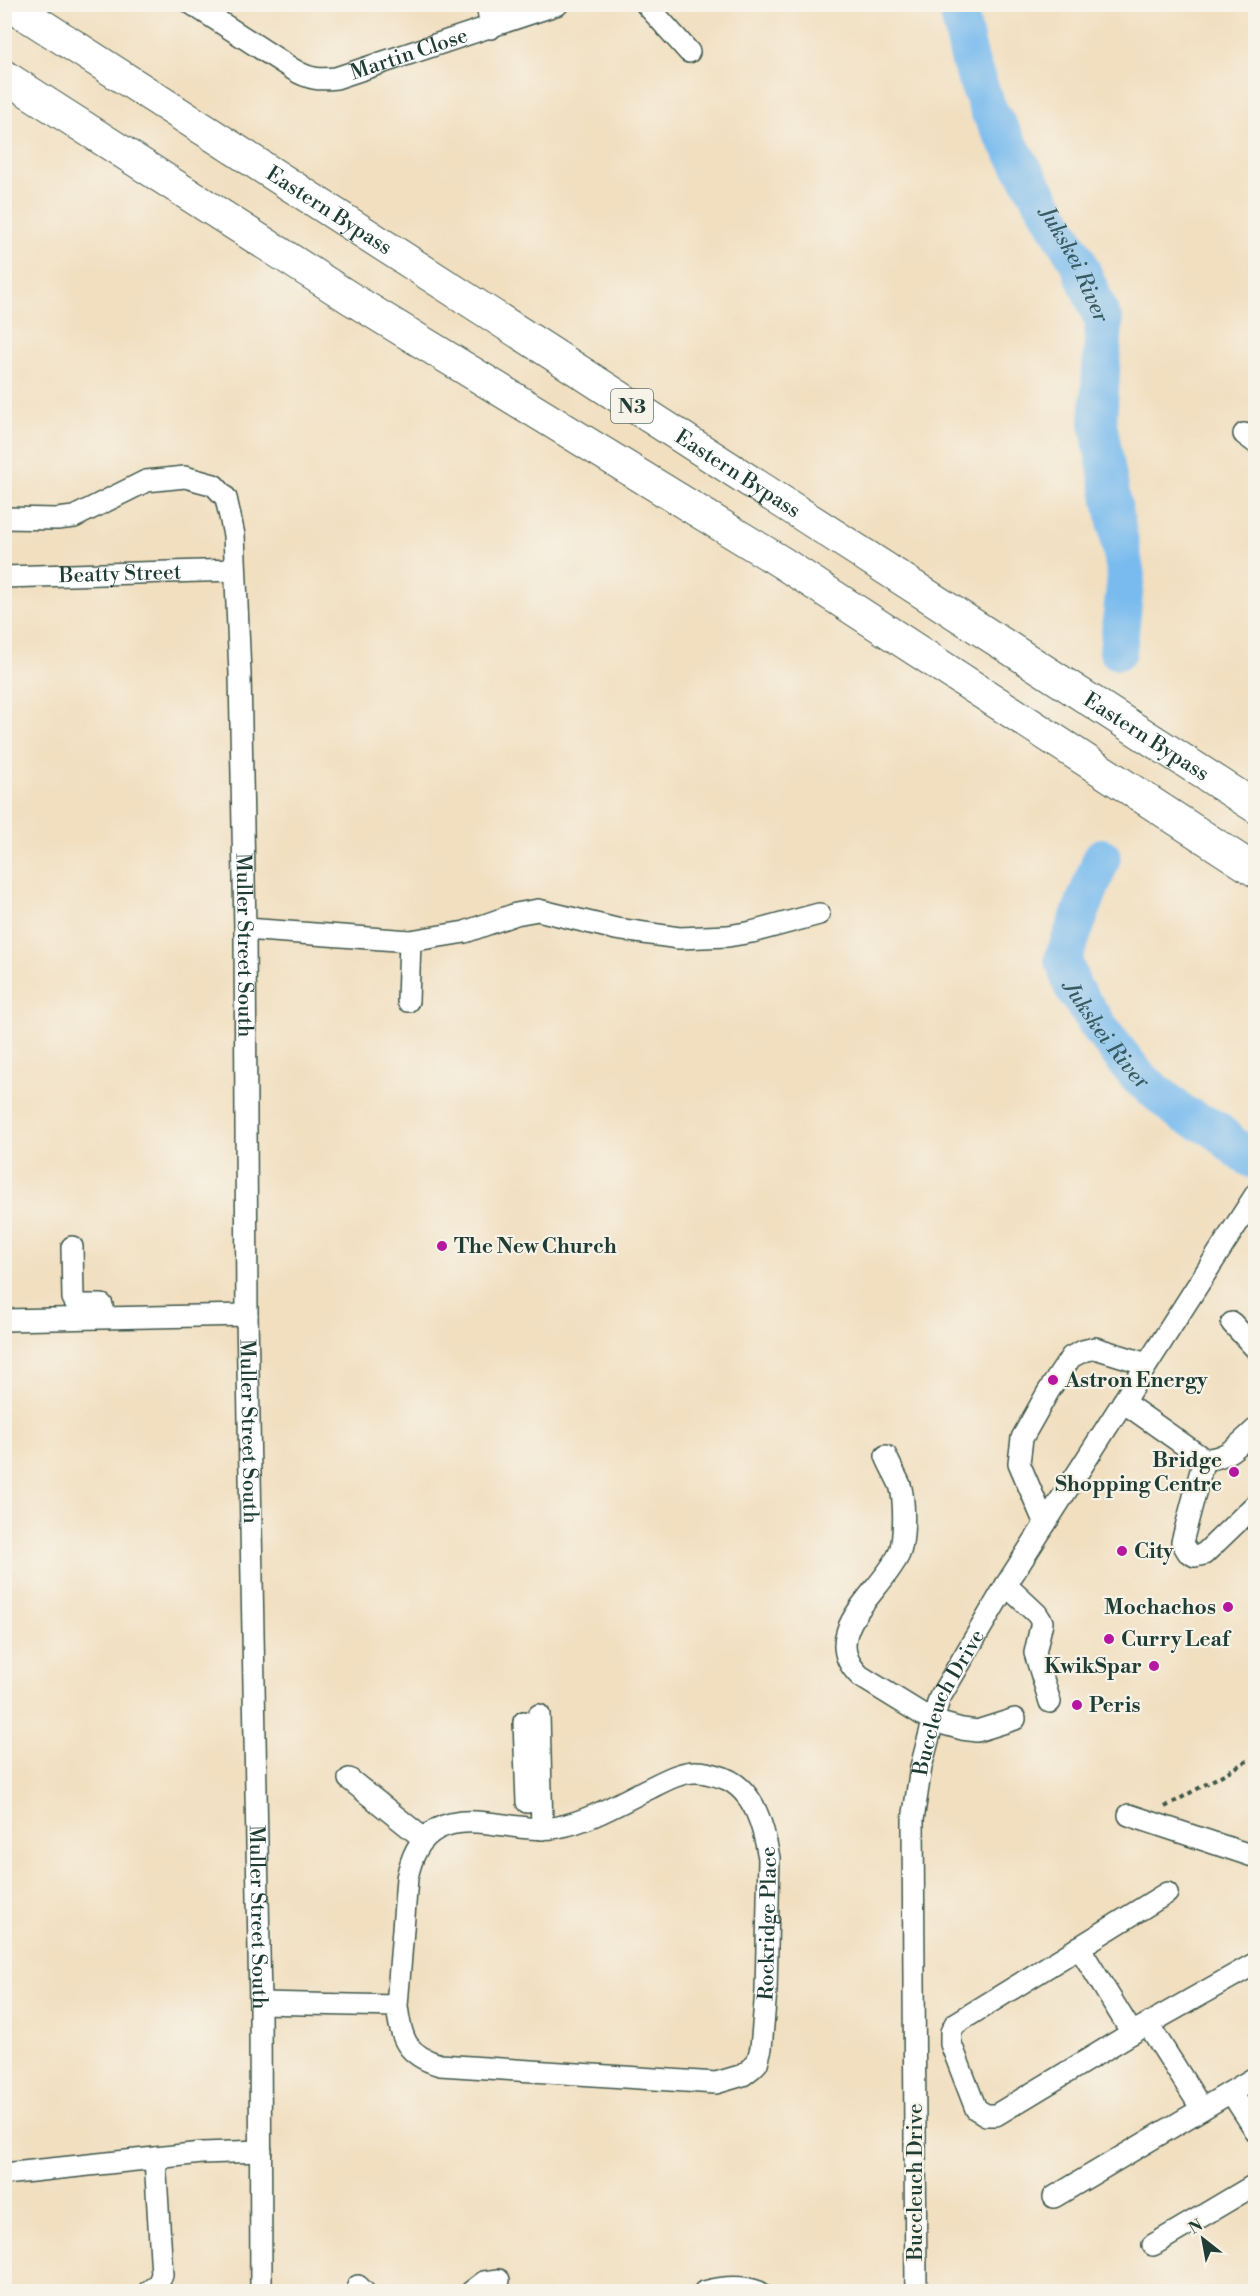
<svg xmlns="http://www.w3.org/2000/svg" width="1260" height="2296" font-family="'Libre Bodoni',serif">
<rect width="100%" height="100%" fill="#f7f3e8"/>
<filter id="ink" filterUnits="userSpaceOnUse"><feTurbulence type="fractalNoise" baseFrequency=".0167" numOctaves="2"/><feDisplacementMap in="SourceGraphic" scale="12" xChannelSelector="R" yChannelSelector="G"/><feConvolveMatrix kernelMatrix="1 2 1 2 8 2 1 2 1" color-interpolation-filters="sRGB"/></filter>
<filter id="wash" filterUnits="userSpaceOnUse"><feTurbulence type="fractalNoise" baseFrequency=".008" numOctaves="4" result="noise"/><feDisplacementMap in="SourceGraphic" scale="24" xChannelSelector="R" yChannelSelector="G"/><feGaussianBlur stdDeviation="1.35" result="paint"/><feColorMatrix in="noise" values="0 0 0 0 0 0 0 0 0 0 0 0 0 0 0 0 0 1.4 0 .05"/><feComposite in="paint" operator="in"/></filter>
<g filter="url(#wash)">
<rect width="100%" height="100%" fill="#f1dfc0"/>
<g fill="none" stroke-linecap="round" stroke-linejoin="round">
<g stroke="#79bbee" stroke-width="38">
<path id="s1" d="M 957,4 L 970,62 L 989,111 L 1077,260 L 1104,322 L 1098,423 L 1126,576 L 1118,651"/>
<path id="s2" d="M 1102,857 L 1063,959 L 1073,988 L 1102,1031 L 1138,1077 L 1183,1114 L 1215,1129 L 1243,1154 L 1256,1161"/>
</g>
</g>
</g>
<g filter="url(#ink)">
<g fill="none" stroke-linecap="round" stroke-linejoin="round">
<g stroke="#3e5549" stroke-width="24">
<g id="minor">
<path id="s3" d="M 192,4 L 294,70 C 309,79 319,80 336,78 L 558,4"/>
<path d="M 487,4 L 491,28"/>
<path d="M 646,4 L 689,52"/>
<path d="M 1244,434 L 1256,443"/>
<path id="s4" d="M 4,518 L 57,519 L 74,517 L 146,481 L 185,477 L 214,485 L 226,498 L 234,535 L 240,674 L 245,929 L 247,1315 L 260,2003 L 261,2292"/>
<path id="s5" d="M 4,577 L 235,570"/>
<path d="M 245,929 L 410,941 L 465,932 L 516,914 L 538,910 L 616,929 L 679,938 L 728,936 L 752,932 L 819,914"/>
<path d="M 408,1001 L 410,941"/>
<path d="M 72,1247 L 73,1298 L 77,1305 L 102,1305"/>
<path d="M 4,1320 L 247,1315"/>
<path d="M 1232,1323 L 1256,1349"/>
<path d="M 1123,1402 L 1204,1459 C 1227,1460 1240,1443 1256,1429"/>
<path d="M 886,1456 C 890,1466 896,1476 900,1485 C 905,1500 905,1540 899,1554 C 881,1593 816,1633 860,1676 L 933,1721 L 962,1729 L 977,1731 L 1015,1719"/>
<path d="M 1204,1459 L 1182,1542 L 1188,1552 L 1195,1556 L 1204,1554 L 1256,1504"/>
<path d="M 1045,1524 L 1019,1463 L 1022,1438 L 1048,1392 L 1071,1357 L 1083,1351 L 1095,1348 L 1147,1364"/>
<path d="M 1006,1585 L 1037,1614 L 1042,1622 L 1035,1653 L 1050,1702"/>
<path d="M 539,1715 L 542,1829"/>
<path d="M 524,1722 L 527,1802"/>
<path d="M 349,1779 L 424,1839"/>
<path d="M 1129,1815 L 1256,1857"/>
<path d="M 1167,1893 L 955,2024 L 951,2032 L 951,2044 L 976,2109 L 986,2115 L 996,2115 L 1132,2033 L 1256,1963"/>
<path d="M 1079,1947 L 1132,2033"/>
<path id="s6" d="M 260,2003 L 397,2006 C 401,2039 406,2055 440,2065 L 716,2083 L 743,2075 L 752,2068 L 757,2063 L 761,2048 L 766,1991 L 769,1858 C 764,1829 755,1790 724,1778 C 715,1775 707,1772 697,1772 C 682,1771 664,1781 650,1788 C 621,1802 590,1821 558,1827 C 520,1835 472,1810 437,1829 C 418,1839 411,1859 407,1878 L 397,2006"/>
<path d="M 1148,2024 L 1202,2109"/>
<path d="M 1231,2092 L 1256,2131"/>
<path d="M 4,2174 L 202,2153 L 261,2151"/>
<path d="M 1054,2197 L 1256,2077"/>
<path d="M 1153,2245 L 1256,2184"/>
<path d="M 358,2286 L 364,2292"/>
<path d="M 148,2292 L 158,2284 L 162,2275 L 155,2158"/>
<path d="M 471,2292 L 484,2282 L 499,2280"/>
<path d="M 704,2292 C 722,2287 741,2285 759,2292"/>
<path id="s7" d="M 916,2292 L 913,1820 L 921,1767 L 939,1699 L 1006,1585 L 1256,1194"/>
</g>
</g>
<g stroke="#3e5549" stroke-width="34">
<g id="highway">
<path id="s8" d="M 9,4 L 1256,807"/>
<path d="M 4,76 L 350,298 L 781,562 L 1256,871"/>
</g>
</g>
<path stroke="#3e5549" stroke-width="4" stroke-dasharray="4.5 4.5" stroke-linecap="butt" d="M 1165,1807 L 1256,1756"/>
<use href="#minor" stroke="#fff" stroke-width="21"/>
<use href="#highway" stroke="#fff" stroke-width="32"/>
</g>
</g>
<g fill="#b5179e" stroke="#f7f3e8" stroke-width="2">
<circle cx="442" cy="1246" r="6"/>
<circle cx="1053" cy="1380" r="6"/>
<circle cx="1234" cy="1472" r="6"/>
<circle cx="1122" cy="1551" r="6"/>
<circle cx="1228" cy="1607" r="6"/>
<circle cx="1109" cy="1639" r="6"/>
<circle cx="1154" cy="1666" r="6"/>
<circle cx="1077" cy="1705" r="6"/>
</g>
<g text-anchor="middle" stroke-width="4.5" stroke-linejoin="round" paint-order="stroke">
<rect fill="#f7f3e8" stroke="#60746a" stroke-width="1.5" x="611" y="389" width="42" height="34" rx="4.5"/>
<g font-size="20" font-weight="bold" fill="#1f3d34">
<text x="632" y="413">N3</text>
</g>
<g font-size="21" fill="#1f3d34" stroke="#f7f3e8">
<text dy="7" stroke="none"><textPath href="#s3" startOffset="242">Martin Close</textPath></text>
<text dy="7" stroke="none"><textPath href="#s8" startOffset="381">Eastern Bypass</textPath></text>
<text dy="7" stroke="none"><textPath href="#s8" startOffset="867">Eastern Bypass</textPath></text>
<text dy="7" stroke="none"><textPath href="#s5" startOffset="116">Beatty Street</textPath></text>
<text dy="7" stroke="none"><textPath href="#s8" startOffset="1353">Eastern Bypass</textPath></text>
<text dy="7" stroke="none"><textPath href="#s4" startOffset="686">Muller Street South</textPath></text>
<text dy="7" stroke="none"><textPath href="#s4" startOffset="1172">Muller Street South</textPath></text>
<text dy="7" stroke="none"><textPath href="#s7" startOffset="596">Buccleuch Drive</textPath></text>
<text dy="7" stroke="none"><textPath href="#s4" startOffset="1658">Muller Street South</textPath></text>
<text dy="7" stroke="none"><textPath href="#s6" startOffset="680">Rockridge Place</textPath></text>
<text transform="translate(915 2182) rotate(-90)" y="7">Buccleuch Drive</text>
</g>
<g font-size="21" font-weight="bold" fill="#1f3d34" stroke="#f7f3e8" text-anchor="start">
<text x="454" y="1253">The New Church</text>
<text x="1065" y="1387">Astron Energy</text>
<text x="1222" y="1467" text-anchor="end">Bridge<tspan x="1222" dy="24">Shopping Centre</tspan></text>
<text x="1134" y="1558">City</text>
<text x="1216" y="1614" text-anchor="end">Mochachos</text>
<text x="1121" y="1646">Curry Leaf</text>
<text x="1142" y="1673" text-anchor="end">KwikSpar</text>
<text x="1089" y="1712">Peris</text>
</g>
<g font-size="22" font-style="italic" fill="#365c62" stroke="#f7f3e8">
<text dy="8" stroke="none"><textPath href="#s1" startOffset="288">Jukskei River</textPath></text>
<text dy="8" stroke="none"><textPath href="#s2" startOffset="198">Jukskei River</textPath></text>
</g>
</g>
<rect width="1260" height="2296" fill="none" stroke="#f7f3e8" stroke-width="24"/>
<g transform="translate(1203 2239) rotate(329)" stroke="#f7f3e8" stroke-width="4.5" paint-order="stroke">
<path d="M0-4.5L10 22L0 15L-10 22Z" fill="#1f3d34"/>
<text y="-9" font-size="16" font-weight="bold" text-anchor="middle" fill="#1f3d34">N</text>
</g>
</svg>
